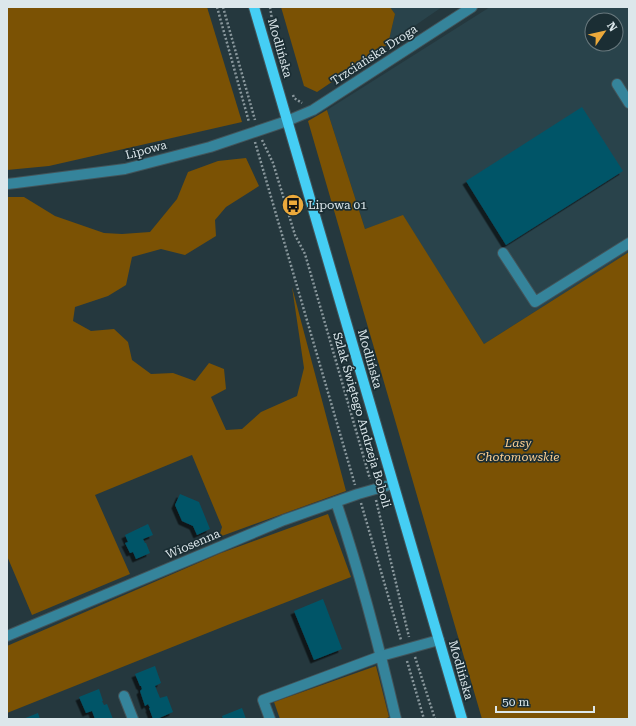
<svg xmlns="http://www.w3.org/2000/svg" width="636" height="726" font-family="'Roboto Serif',serif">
<defs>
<filter id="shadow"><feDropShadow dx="-3.5" dy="3.5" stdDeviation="0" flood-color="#0009"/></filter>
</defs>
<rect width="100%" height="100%" fill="#25383e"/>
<g fill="#29434b" fill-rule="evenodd">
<path d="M 390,7 L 442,7 L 388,44 L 395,14 Z"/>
<path d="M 490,7 L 629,7 L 629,252 L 484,344 L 403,216 L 365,229 L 327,110 ZM 592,20 L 616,20 L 616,44 L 592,44 Z"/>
</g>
<g fill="#7b5204">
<path d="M 7,7 L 207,7 L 242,122 L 49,166 L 7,170 Z"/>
<path d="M 281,7 L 390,7 L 395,14 L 388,44 L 317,92 L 304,86 Z"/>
<path d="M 327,110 L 365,229 L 403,215 L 484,344 L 629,252 L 629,719 L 482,719 L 308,121 Z"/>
<path d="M 246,158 L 259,186 L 226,207 L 215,220 L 216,236 L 185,255 L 161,249 L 132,257 L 126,285 L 108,296 L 75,307 L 73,321 L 91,331 L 114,329 L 128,342 L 132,360 L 151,374 L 173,373 L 195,381 L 209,363 L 224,369 L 226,389 L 211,397 L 226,430 L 242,429 L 261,412 L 297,396 L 304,368 L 292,287 L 346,491 L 219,537 L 222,527 L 192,455 L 95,495 L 130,574 L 32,615 L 7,556 L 7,197 L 24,197 L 55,216 L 104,233 L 122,234 L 150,232 L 177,199 L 188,172 L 218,161 Z"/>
<path d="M 328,514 L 351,577 L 230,624 L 7,713 L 7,646 L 221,553 Z"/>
<path d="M 376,666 L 389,717 L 385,719 L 280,719 L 274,702 Z"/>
</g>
<g fill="#015568" filter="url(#shadow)">
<path d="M 582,107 L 623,171 L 506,245 L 466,181 Z"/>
<path d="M 180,494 L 199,502 L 210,529 L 197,535 L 193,526 L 182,521 L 175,505 Z"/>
<path d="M 148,524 L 153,535 L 143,539 L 145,543 L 146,543 L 150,553 L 136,559 L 133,552 L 130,553 L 125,543 L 128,542 L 125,535 Z"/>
<path d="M 323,599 L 342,649 L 314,660 L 294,611 Z"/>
<path d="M 155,666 L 161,683 L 155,686 L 160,698 L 167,696 L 173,712 L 157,719 L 153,719 L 149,708 L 150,708 L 148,704 L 145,706 L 140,691 L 142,689 L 141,686 L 140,686 L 135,674 Z"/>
<path d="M 99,689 L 103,701 L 102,701 L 104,705 L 107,704 L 113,719 L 95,719 L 92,711 L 86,713 L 79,697 Z"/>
<path d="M 242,708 L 246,719 L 223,719 L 222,716 Z"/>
<path d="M 38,713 L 40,719 L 23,719 Z"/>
</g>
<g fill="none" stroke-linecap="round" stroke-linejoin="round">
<g stroke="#42545a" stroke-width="12">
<g id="minor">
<path d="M 617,84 L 629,103"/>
<path d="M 7,184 L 16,183 L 125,169 L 210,147 L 287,121 L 313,110 L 472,7"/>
<path d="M 503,253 L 535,302 L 629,243"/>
<path d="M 336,502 C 360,573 379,646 396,719"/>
<path d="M 7,636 L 284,520 L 358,494 L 393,484"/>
<path d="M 124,696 L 133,719"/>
<path d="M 270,719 L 263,700 L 381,656 L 439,640"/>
</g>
</g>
<g stroke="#42545a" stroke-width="12">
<path id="major" d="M 254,7 L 462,719"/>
</g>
<g stroke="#89979c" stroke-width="2.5" stroke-dasharray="2 2" stroke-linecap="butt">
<path d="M 217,7 L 249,122"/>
<path d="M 223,7 L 255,120"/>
<path d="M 270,7 L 273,26"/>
<path d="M 293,95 L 294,98 L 302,103"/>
<path d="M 262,140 L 273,163 L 295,235 L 305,254 L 370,479"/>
<path d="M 255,142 L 355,485"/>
<path d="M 376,500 L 409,637"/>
<path d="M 361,503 L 401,640"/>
<path d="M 415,657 L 435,719"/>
<path d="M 407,661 L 424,719"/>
</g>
<use href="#minor" stroke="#35849b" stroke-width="10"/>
<use href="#major" stroke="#45cef4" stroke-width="10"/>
</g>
<defs>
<g id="bus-disc" transform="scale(1.15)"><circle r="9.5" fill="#eca93b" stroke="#1b2e34"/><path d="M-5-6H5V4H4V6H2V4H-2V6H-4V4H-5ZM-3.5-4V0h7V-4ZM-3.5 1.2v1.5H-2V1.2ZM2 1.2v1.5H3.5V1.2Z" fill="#111"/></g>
</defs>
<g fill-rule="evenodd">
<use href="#bus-disc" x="293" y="205"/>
</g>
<g text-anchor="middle" stroke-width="3.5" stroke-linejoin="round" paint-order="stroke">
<g font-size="12" fill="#dce7eb" stroke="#1b2e34">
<text transform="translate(280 48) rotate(74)" y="4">Modlińska</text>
<text transform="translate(374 55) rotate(-33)" y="4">Trzciańska Droga</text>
<text transform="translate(146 150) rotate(-15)" y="4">Lipowa</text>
<text transform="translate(370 359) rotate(74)" y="4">Modlińska</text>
<text transform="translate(362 420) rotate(74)" y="4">Szlak Świętego Andrzeja Boboli</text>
<text transform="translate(193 544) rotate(-23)" y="4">Wiosenna</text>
<text transform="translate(461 670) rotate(74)" y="4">Modlińska</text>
</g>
<g font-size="12" fill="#dce7eb" stroke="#1b2e34" text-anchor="start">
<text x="308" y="209">Lipowa 01</text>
</g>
<g font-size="12" font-style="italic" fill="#fbce90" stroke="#1b2e34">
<text x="518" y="447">Lasy<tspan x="518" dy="14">Chotomowskie</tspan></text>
</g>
</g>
<rect width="636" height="726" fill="none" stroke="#dce7eb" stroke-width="16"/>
<g transform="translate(604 32) rotate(56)"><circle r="19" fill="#1b2e34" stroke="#68787d"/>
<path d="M0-3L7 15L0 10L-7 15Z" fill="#eca93b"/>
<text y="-6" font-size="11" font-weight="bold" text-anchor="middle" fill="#dce7eb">N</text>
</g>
<path d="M496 706v6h98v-6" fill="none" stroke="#dce7eb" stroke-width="2"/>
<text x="502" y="706" font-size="12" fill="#dce7eb" stroke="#1b2e34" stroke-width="3" paint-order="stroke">50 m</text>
</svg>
